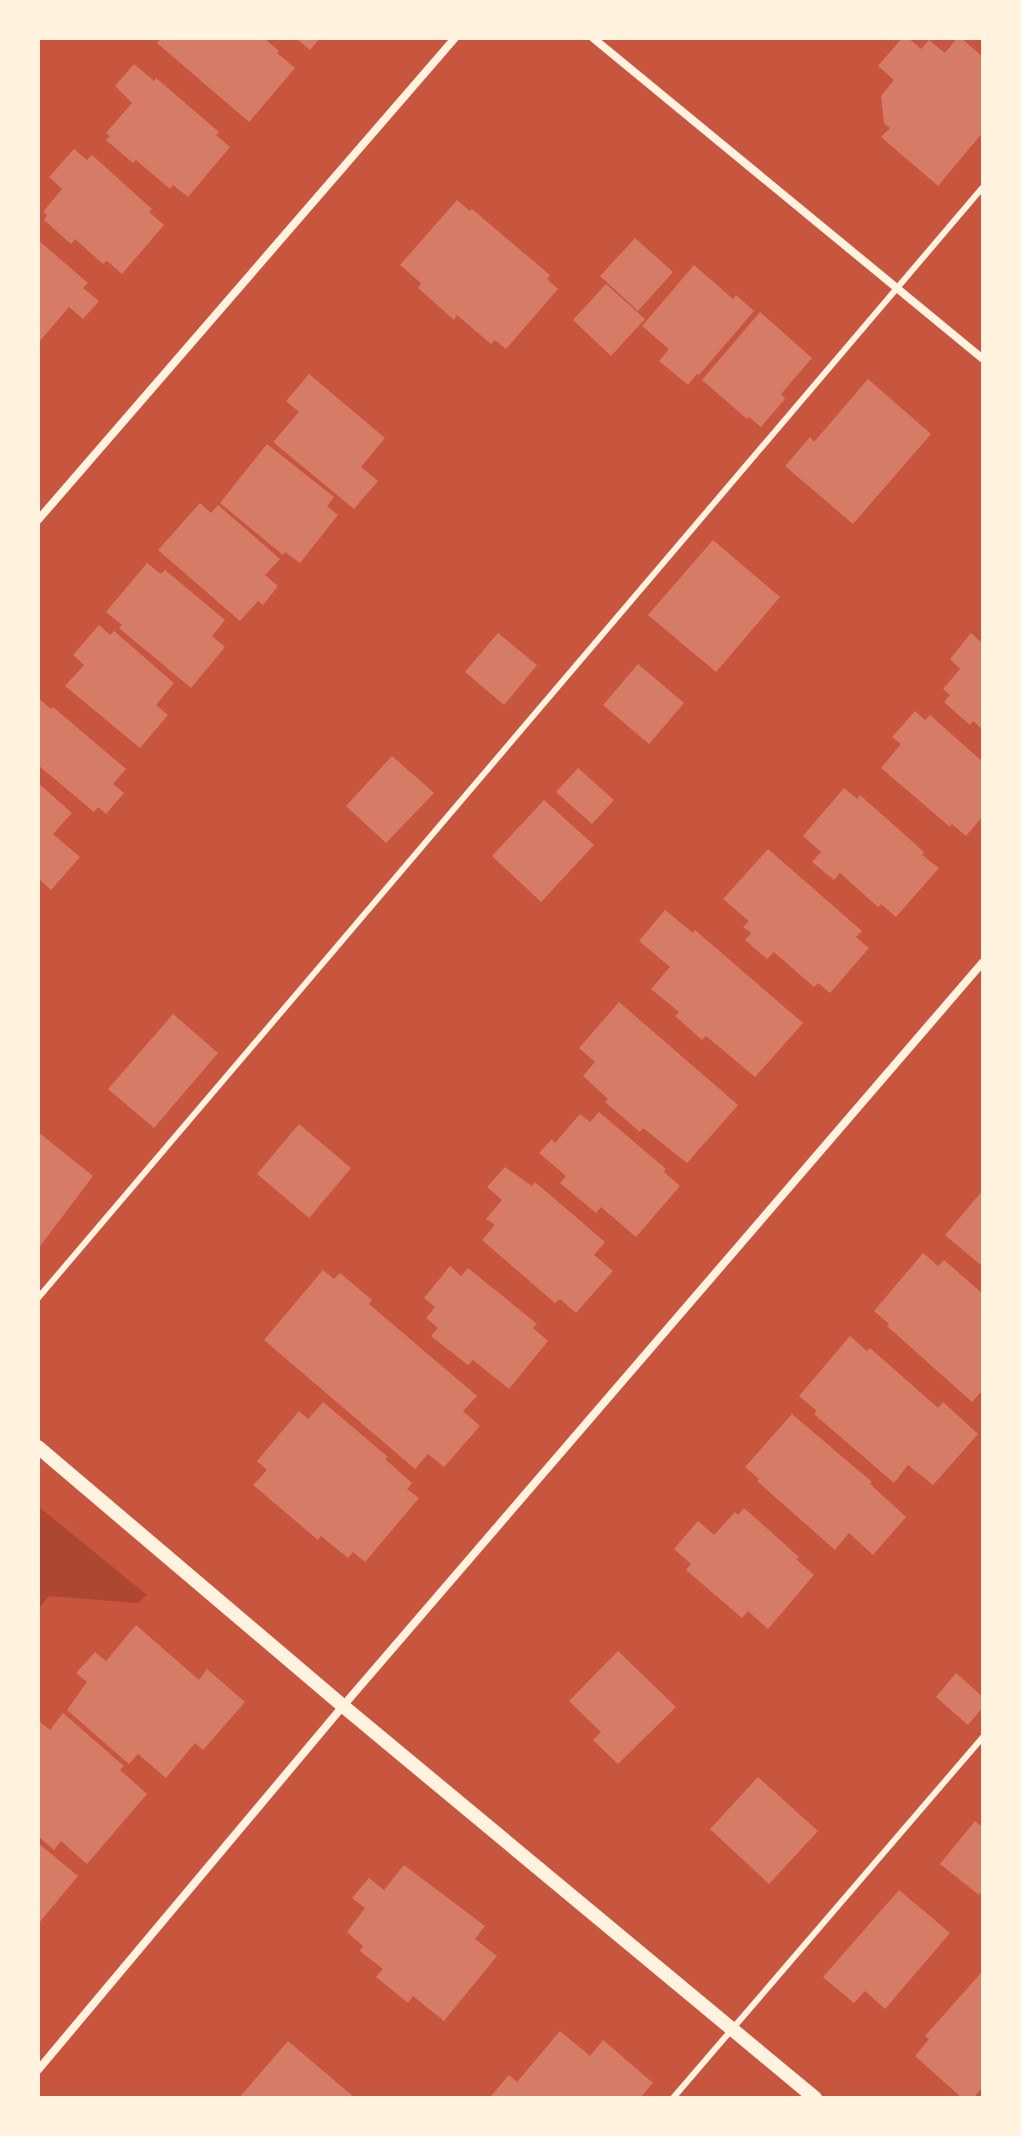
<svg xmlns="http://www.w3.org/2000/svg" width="1021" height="2136" font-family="Rubik,sans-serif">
<rect width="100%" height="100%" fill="#c8553d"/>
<path fill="#ae4732" d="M 38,1506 L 147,1595 L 138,1603 L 49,1596 L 38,1609 Z"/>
<g fill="#d67c66">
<path d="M 162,38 L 264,38 L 279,51 L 277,53 L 295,68 L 249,122 L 157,43 Z"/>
<path d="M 296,38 L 320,38 L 310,50 Z"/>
<path d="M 902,38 L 908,38 L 921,49 L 929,40 L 945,53 L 957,38 L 961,38 L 983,57 L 983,132 L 938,186 L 881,137 L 890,128 L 884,123 L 881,96 L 894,80 L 878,66 Z"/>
<path d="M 134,64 L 154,81 L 156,78 L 219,132 L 216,135 L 230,147 L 188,197 L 173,185 L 170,189 L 136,160 L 133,163 L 106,140 L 110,136 L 106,133 L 132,103 L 115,86 Z"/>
<path d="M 74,149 L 87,160 L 92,155 L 152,209 L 149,212 L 164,225 L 122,274 L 107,261 L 103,264 L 75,239 L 71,244 L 44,220 L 47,215 L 43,212 L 62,189 L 49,177 Z"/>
<path d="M 457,200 L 470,211 L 472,209 L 550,275 L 547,279 L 558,289 L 506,349 L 495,340 L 491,344 L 457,315 L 454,320 L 418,288 L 421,283 L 400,265 Z"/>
<path d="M 635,238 L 673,272 L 638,311 L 600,276 Z"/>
<path d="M 38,240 L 88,283 L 83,288 L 99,301 L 83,319 L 69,307 L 38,343 Z"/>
<path d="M 694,265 L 733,299 L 736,295 L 754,311 L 699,375 L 697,374 L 688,385 L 659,361 L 669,349 L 642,326 Z"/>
<path d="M 606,284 L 645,319 L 611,356 L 573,320 Z"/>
<path d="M 760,312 L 812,358 L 781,394 L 785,399 L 761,427 L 749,417 L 747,419 L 702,380 Z"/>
<path d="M 309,374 L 385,438 L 361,467 L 378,481 L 354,509 L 273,442 L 299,412 L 286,401 Z"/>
<path d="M 868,379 L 931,434 L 853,524 L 785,466 L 810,437 L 814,442 Z"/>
<path d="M 267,444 L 334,497 L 327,506 L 338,515 L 300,563 L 285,552 L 283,555 L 220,503 Z"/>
<path d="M 200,503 L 211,513 L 218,505 L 280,559 L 265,575 L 278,586 L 263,605 L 258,601 L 240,621 L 158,550 Z"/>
<path d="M 713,540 L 780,597 L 716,672 L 648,615 Z"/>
<path d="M 147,563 L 161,574 L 165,570 L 225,620 L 212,636 L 225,647 L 191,688 L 119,628 L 122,625 L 106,612 Z"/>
<path d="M 99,625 L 110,635 L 114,631 L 174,683 L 156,705 L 168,715 L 140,748 L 65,686 L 84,665 L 73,655 Z"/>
<path d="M 498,633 L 537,665 L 504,705 L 465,672 Z"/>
<path d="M 971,633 L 983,644 L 983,730 L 973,721 L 970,725 L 944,702 L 950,695 L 943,689 L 960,669 L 950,659 Z"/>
<path d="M 638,664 L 684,703 L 649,744 L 603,705 Z"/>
<path d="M 38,698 L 51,709 L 53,707 L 126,769 L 113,784 L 124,793 L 106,814 L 98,807 L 94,812 L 38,765 Z"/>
<path d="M 915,711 L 925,720 L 930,715 L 983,762 L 983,816 L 966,836 L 952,824 L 950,827 L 881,768 L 901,744 L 892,737 Z"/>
<path d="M 392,756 L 434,793 L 386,843 L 346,806 Z"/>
<path d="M 578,768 L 614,800 L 592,824 L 556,792 Z"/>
<path d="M 38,783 L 72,813 L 53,834 L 80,857 L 51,890 L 38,878 Z"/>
<path d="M 844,788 L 857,799 L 860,795 L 924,852 L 922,855 L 939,868 L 896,917 L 881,904 L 878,907 L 840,873 L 834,880 L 812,862 L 821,852 L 803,836 Z"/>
<path d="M 544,800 L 594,845 L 541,902 L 492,856 Z"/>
<path d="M 768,849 L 862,931 L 856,937 L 869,948 L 830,993 L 818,983 L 814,987 L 774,952 L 767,959 L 745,940 L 751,933 L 743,927 L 749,921 L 723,899 Z"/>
<path d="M 665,910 L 693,933 L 695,930 L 803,1023 L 755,1077 L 706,1036 L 702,1040 L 675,1016 L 679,1012 L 651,989 L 670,967 L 639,941 Z"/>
<path d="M 619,1002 L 738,1105 L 687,1163 L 643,1128 L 640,1132 L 605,1102 L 608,1099 L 583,1076 L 595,1062 L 579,1048 Z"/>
<path d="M 173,1014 L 218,1053 L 154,1128 L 108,1089 Z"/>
<path d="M 599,1112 L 666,1169 L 664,1172 L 680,1186 L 636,1237 L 601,1207 L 596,1213 L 560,1183 L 566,1176 L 539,1153 L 552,1139 L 555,1143 L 580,1114 L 590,1122 Z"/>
<path d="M 299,1124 L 351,1168 L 309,1218 L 257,1174 Z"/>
<path d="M 38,1132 L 93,1176 L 38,1249 Z"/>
<path d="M 505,1167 L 532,1186 L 535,1182 L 605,1242 L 594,1255 L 613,1271 L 576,1313 L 560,1299 L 555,1303 L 482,1240 L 495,1225 L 486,1219 L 502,1200 L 487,1187 Z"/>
<path d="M 983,1190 L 983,1267 L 945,1235 Z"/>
<path d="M 923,1253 L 938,1266 L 944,1260 L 983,1294 L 983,1390 L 972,1402 L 887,1326 L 889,1324 L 874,1311 Z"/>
<path d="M 450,1266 L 461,1276 L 468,1268 L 537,1324 L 533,1328 L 548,1341 L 509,1389 L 473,1360 L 468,1365 L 431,1336 L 438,1328 L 426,1318 L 435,1307 L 424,1298 Z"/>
<path d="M 323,1270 L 334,1279 L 340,1273 L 372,1300 L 369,1304 L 477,1396 L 463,1411 L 480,1426 L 444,1467 L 428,1454 L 415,1469 L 264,1340 Z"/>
<path d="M 850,1336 L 867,1351 L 870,1348 L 938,1408 L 943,1402 L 978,1434 L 933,1485 L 908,1465 L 894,1483 L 814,1414 L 817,1411 L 799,1396 Z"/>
<path d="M 323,1402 L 388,1457 L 385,1459 L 412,1483 L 407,1489 L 419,1498 L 365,1562 L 353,1552 L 348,1558 L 321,1536 L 318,1540 L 253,1485 L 267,1470 L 257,1461 L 299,1411 L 308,1419 Z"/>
<path d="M 792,1414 L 872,1482 L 870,1484 L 906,1517 L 873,1555 L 849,1533 L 835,1550 L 757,1481 L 759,1479 L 745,1467 Z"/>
<path d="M 744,1508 L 799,1557 L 796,1559 L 814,1575 L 768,1629 L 748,1611 L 742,1618 L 686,1570 L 691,1564 L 674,1549 L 698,1521 L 714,1535 L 735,1512 L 738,1515 Z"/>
<path d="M 136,1625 L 199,1680 L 207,1669 L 245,1702 L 203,1750 L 195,1743 L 166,1778 L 138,1754 L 129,1764 L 67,1710 L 87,1682 L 76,1673 L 95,1652 L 106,1661 Z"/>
<path d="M 618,1651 L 676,1707 L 618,1764 L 593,1740 L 601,1732 L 569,1701 Z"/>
<path d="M 956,1673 L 983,1697 L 983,1707 L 968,1725 L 936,1697 Z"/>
<path d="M 63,1713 L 124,1766 L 120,1770 L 147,1794 L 87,1864 L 61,1841 L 54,1850 L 38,1836 L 38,1720 L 50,1730 Z"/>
<path d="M 758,1777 L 818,1831 L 769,1884 L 710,1829 Z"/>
<path d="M 975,1821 L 983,1828 L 983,1890 L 979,1895 L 940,1864 Z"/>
<path d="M 38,1843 L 78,1876 L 38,1924 Z"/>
<path d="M 404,1865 L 485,1926 L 475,1939 L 497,1956 L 444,2021 L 413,1996 L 408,2003 L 376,1977 L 383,1969 L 360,1951 L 363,1946 L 347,1932 L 365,1908 L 352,1898 L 369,1878 L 384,1890 Z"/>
<path d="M 899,1890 L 950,1933 L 885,2009 L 865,1991 L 854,2003 L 823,1977 Z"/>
<path d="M 981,1973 L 983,1975 L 983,2087 L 973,2098 L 962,2098 L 915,2056 L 929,2039 L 925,2036 Z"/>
<path d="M 560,2031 L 590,2056 L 603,2040 L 653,2083 L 640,2098 L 489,2098 L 509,2075 L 517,2082 Z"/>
<path d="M 288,2041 L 355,2098 L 239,2098 Z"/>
</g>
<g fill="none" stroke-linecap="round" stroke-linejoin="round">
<g stroke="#fff3e0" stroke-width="6">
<path d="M 38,1298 L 983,187"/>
<path d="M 673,2098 L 983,1737"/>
</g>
<g stroke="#fff3e0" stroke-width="8">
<path d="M 593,38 L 983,359"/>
<path d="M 38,520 L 455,38"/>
<path d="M 38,2070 L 343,1706 L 983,962"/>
</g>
<path stroke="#fff3e0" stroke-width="14" d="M 38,1447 L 343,1706 L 815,2098"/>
</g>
<rect width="1021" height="2136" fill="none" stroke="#fff3e0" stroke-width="80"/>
</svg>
